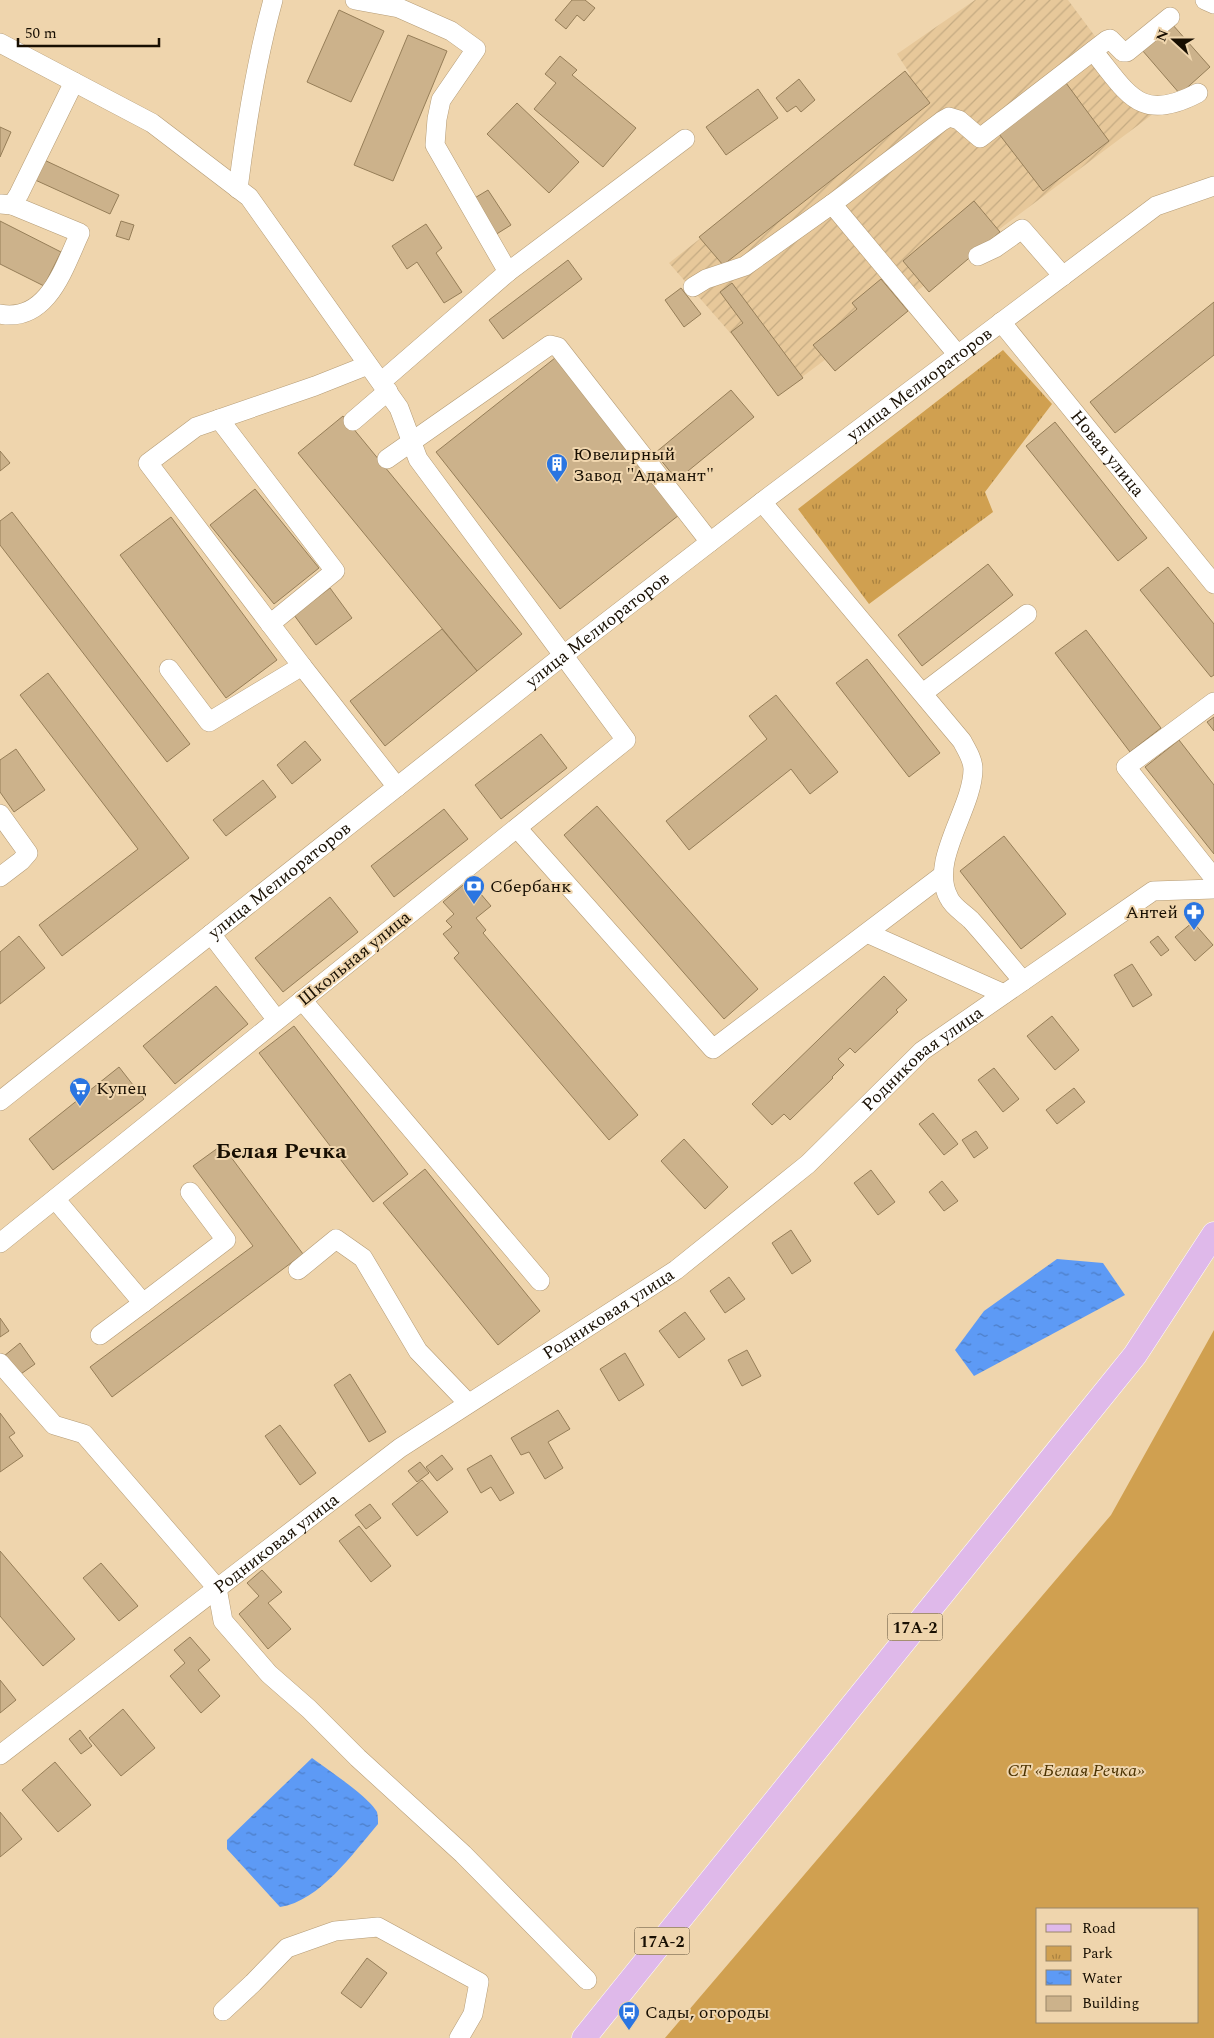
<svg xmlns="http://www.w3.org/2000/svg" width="1214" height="2038" font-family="Spectral,serif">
<defs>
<pattern id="industrial-furrows" width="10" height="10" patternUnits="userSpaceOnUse" patternTransform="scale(1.25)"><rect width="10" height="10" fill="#e7c89a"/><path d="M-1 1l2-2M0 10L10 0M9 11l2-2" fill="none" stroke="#c5ab83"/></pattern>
<pattern id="park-tufts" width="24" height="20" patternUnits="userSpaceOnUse" patternTransform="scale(1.25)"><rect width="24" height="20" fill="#d0a050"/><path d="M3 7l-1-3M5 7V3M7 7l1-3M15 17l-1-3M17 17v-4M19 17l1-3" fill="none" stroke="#a88140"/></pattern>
<pattern id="water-ripples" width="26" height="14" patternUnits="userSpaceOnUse" patternTransform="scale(1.25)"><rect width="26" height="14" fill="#5d9af5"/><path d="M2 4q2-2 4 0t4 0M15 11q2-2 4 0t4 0" fill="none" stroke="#4c7cc4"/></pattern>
</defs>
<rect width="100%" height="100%" fill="#efd5ad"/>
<path fill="url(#industrial-furrows)" d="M 975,0 L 1068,0 L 1153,114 L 782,392 L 669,263 L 910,74 L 897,54 Z"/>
<path fill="url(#park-tufts)" d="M 1003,350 L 1052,404 L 985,492 L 993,512 L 869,604 L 798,509 Z"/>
<path fill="#d0a050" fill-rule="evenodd" d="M 1214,1330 L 1214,2038 L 665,2038 L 1111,1515 ZM 1038,1909 L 1198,1909 L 1198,2022 L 1038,2022 Z"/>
<g fill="url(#water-ripples)">
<path d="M 1057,1259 L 1103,1263 L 1125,1295 L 974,1376 L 955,1350 L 984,1311 Z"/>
<path d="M 312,1758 C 327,1769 369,1797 377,1812 C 378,1816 378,1820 378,1824 C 353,1853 320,1901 280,1907 L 227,1849 L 227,1840 Z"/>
</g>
<g fill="#ccb28b" stroke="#967e58">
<path d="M 572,0 L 585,0 L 595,8 L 584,21 L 577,15 L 566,29 L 555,20 Z"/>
<path d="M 339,10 L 384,31 L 351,102 L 307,82 Z"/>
<path d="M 1172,24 L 1210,67 L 1180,94 L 1142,50 Z"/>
<path d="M 408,35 L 447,51 L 393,181 L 354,165 Z"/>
<path d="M 560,56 L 577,70 L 572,75 L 636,128 L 603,167 L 534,109 L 556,83 L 545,74 Z"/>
<path d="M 905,71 L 930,103 L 723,265 L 699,237 Z"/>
<path d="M 799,79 L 815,100 L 801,112 L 796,106 L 787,112 L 776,98 Z"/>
<path d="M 1066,83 L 1109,141 L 1043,191 L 999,134 Z"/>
<path d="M 758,89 L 778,118 L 726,155 L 706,127 Z"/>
<path d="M 517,103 L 579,162 L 549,193 L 487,134 Z"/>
<path d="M 0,127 L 11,132 L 0,157 Z"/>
<path d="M 42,159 L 119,195 L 110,214 L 33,179 Z"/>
<path d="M 488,190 L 511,225 L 495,235 L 473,199 Z"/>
<path d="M 974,201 L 1000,232 L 929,292 L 903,261 Z"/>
<path d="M 0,221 L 61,252 L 44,286 L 0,264 Z"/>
<path d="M 121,221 L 134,225 L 129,240 L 116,236 Z"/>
<path d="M 426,224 L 442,248 L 436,253 L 462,292 L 444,303 L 417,262 L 407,269 L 392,246 Z"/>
<path d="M 568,260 L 582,279 L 503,339 L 489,320 Z"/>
<path d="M 881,279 L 908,311 L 835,371 L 813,345 L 857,309 L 852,303 Z"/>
<path d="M 732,283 L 803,378 L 778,396 L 731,332 L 743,323 L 720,292 Z"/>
<path d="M 681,288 L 701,314 L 684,327 L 665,300 Z"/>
<path d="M 1214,302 L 1214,355 L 1115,433 L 1090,402 Z"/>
<path d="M 555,358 L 679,515 L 560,609 L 436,452 Z"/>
<path d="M 731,390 L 754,417 L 677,480 L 655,453 Z"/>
<path d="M 343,416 L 522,634 L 477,671 L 298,453 Z"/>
<path d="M 1055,422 L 1147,538 L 1118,561 L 1026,446 Z"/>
<path d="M 0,451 L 10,463 L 0,471 Z"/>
<path d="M 255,489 L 319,568 L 274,604 L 210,525 Z"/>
<path d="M 12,512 L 190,744 L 167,762 L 0,545 L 0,521 Z"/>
<path d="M 171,517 L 277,660 L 226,698 L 120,555 Z"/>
<path d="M 988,564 L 1013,595 L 922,666 L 898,635 Z"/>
<path d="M 1168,567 L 1214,624 L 1214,675 L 1211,677 L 1140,590 Z"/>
<path d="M 330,588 L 352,618 L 316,645 L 294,615 Z"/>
<path d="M 442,629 L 477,671 L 385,746 L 350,701 Z"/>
<path d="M 1086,630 L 1161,728 L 1130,752 L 1055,653 Z"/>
<path d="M 867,659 L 940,753 L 909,777 L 836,683 Z"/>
<path d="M 48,673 L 189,858 L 62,956 L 39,925 L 138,849 L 20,695 Z"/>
<path d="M 776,695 L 838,772 L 810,794 L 791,769 L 689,850 L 666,821 L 767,739 L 749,716 Z"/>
<path d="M 1214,717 L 1214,731 L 1207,722 Z"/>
<path d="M 541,734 L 567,768 L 501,819 L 475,785 Z"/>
<path d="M 1179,740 L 1214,785 L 1214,854 L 1145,767 Z"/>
<path d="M 305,741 L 321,760 L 292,784 L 277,765 Z"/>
<path d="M 16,749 L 45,790 L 14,812 L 0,792 L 0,760 Z"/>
<path d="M 263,780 L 276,797 L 226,836 L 213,820 Z"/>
<path d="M 597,806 L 758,989 L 724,1019 L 564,835 Z"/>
<path d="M 444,809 L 468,839 L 394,897 L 371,866 Z"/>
<path d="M 1004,836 L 1066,914 L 1021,949 L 960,871 Z"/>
<path d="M 469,880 L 491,906 L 476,918 L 486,930 L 483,933 L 638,1115 L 609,1140 L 454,958 L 459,953 L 443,934 L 452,927 L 446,921 L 454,914 L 443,902 Z"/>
<path d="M 330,897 L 358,932 L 283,992 L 255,958 Z"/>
<path d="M 1193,922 L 1213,945 L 1195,961 L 1175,937 Z"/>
<path d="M 19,936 L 45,968 L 0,1004 L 0,952 Z"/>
<path d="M 1158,936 L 1169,950 L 1161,956 L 1150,942 Z"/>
<path d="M 1132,964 L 1152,995 L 1133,1007 L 1114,975 Z"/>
<path d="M 884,976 L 907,1000 L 896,1010 L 898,1012 L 855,1053 L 850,1048 L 838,1059 L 844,1065 L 832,1077 L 833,1078 L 790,1120 L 784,1114 L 772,1125 L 752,1104 Z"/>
<path d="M 216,986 L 248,1024 L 175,1084 L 143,1046 Z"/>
<path d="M 1052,1016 L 1079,1050 L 1055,1070 L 1027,1036 Z"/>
<path d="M 294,1026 L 408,1174 L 373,1202 L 259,1053 Z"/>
<path d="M 119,1067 L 144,1099 L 53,1170 L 29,1139 Z"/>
<path d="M 994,1068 L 1019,1099 L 1003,1112 L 978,1080 Z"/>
<path d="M 1074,1088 L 1085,1102 L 1057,1124 L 1046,1110 Z"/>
<path d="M 933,1113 L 958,1144 L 944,1155 L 919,1124 Z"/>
<path d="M 976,1131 L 988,1148 L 974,1158 L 962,1140 Z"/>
<path d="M 684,1139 L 728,1187 L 705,1209 L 661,1161 Z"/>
<path d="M 222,1145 L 303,1254 L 112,1397 L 90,1367 L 253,1246 L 193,1166 Z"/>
<path d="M 425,1169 L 540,1311 L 498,1345 L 383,1203 Z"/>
<path d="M 871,1170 L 895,1202 L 878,1215 L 854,1183 Z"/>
<path d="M 942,1181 L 958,1201 L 944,1211 L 929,1192 Z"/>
<path d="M 791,1230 L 811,1261 L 792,1274 L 772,1243 Z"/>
<path d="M 729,1277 L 745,1299 L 725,1313 L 710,1291 Z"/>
<path d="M 685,1312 L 705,1339 L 679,1358 L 659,1331 Z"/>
<path d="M 0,1318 L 9,1331 L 0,1337 Z"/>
<path d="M 20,1343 L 35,1364 L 18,1376 L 4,1356 Z"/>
<path d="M 747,1350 L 761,1376 L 742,1386 L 728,1360 Z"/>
<path d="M 625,1353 L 644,1385 L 619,1401 L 600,1369 Z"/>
<path d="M 350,1374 L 386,1432 L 369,1442 L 334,1385 Z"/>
<path d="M 558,1410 L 570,1429 L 548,1442 L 563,1468 L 545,1479 L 529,1452 L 521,1455 L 511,1438 Z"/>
<path d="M 0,1413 L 15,1433 L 9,1437 L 23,1456 L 0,1472 Z"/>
<path d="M 280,1425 L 316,1473 L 300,1485 L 265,1436 Z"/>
<path d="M 442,1455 L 453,1469 L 437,1481 L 426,1467 Z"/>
<path d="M 491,1455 L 514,1493 L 500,1501 L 491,1487 L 481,1493 L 467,1469 Z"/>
<path d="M 420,1462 L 429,1473 L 417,1482 L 408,1471 Z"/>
<path d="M 422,1480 L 448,1512 L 417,1536 L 392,1504 Z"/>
<path d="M 370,1504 L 381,1518 L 366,1529 L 355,1515 Z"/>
<path d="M 359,1526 L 391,1566 L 371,1582 L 339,1541 Z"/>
<path d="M 0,1551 L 75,1639 L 43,1666 L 0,1616 Z"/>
<path d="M 101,1563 L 138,1606 L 119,1621 L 83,1578 Z"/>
<path d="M 262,1570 L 282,1592 L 268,1603 L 291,1629 L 268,1649 L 239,1614 L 259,1596 L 247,1583 Z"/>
<path d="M 190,1637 L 210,1660 L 198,1670 L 220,1696 L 201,1713 L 170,1676 L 185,1663 L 174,1650 Z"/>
<path d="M 0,1680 L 16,1700 L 0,1713 Z"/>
<path d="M 123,1709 L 155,1748 L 121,1776 L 89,1738 Z"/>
<path d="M 80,1730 L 92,1746 L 81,1754 L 69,1739 Z"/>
<path d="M 55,1762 L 91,1805 L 58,1832 L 22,1790 Z"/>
<path d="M 0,1812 L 22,1839 L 0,1857 Z"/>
<path d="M 367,1958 L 387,1973 L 361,2008 L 341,1993 Z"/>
</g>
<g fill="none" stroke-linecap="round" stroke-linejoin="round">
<g stroke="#b49b75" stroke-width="20">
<g id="minor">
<path d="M 355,0 L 399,8 L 451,31 L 476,49 L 441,100 L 437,119 L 435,145 L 508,272 L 381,382"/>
<path d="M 1205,0 L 1214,4"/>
<path d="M 0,43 L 152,123 L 249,197 L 399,408 L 418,459 L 626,740 L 0,1243"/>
<path d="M 1093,51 C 1128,93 1139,124 1198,93"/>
<path d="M 238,189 C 246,125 256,62 273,0"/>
<path d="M 1,204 L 12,205 L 19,194 L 74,82"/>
<path d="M 832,204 L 942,121 L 949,117 L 959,120 L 980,138 L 1107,40 L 1110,39 L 1123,52 L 1127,52 L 1170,17"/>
<path d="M 978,256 L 995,248 L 1022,229 L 1063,276"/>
<path d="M 508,272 L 685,139"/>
<path d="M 693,287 L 706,279 L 745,266 L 832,204 L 958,355"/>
<path d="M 0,314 C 48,323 64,267 80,233 L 12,205"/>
<path id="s1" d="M 1001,322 L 1214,584"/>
<path d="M 219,419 L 335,571 L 270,624"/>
<path d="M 353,421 L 388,391"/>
<path d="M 387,459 L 550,345 L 558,347 L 710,542"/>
<path d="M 762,502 L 962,741 C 966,749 973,759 973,769 C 973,809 928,861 949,898 C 953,907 964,913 971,920 C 989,940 1006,961 1023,981"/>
<path d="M 302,666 L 148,463 L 196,427 L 315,386 L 368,365"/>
<path d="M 169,669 L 209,722 L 302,666 L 397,787"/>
<path d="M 923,693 L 1027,614"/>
<path d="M 1214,702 L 1126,767 L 1214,878"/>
<path d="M 0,814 L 28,853 L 21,861 L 0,877"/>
<path d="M 517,828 L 713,1049 L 943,875"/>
<path d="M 867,933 L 1004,994"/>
<path d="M 211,934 L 277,1020"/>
<path d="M 302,1000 L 540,1281"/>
<path id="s2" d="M 0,1101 L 565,654 L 762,502 L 1156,206 L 1214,186"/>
<path d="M 55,1199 L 143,1303 L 226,1240 L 190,1192"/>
<path d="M 298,1270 L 336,1239 L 363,1258 L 418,1351 L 468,1403"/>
<path d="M 100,1335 L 143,1303"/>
<path d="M 0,1363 L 54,1425 L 84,1434 L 217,1588 L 223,1621 L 269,1674 L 309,1709 L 358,1758 L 463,1854 L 587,1980"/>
<path id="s3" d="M 0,1755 L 400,1448 L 676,1270 L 808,1164 L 922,1051 L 1153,891 L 1214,889"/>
<path d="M 223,2011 L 253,1983 L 287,1948 L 335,1931 L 378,1927 L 479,1982 L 473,2014 L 459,2038"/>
</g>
</g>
<g stroke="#fff" stroke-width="25">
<path id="major" d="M 584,2038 L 1135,1355 L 1214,1234"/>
</g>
<use href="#minor" stroke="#fff" stroke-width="19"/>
<use href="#major" stroke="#dfb9ea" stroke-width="24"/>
</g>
<defs>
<g id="building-pin" transform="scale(1.125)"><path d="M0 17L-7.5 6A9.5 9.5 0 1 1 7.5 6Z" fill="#2a75e1" stroke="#efd5ad"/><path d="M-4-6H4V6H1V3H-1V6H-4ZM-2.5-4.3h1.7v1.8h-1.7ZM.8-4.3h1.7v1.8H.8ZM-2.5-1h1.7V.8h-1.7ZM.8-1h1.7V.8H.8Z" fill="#fff"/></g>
<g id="bank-pin" transform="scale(1.125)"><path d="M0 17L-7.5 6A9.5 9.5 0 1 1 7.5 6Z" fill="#2a75e1" stroke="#efd5ad"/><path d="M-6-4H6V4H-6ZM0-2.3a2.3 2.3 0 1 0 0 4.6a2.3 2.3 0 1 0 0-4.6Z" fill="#fff"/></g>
<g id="pharmacy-pin" transform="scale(1.125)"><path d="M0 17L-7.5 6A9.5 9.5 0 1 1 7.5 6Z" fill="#2a75e1" stroke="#efd5ad"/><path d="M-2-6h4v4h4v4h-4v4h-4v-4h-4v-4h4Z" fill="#fff"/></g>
<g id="supermarket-pin" transform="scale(1.125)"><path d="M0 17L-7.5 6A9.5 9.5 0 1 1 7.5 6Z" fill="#2a75e1" stroke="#efd5ad"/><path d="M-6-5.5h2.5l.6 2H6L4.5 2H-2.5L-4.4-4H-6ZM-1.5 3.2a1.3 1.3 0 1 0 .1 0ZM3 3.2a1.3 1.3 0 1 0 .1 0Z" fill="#fff"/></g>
<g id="bus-pin" transform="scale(1.125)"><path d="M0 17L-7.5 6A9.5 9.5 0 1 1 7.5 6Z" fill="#2a75e1" stroke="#efd5ad"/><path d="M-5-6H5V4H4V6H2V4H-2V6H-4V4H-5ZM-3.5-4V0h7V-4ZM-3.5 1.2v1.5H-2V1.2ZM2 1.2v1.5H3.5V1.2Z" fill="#fff"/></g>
</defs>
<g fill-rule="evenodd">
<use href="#building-pin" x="557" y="464"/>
<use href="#bank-pin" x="474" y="886"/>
<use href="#pharmacy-pin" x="1194" y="912"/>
<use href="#supermarket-pin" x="80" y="1088"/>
<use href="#bus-pin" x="629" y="2012"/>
</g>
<g text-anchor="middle" stroke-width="4" stroke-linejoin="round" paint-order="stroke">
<g fill="#efd5ad" stroke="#584a35" stroke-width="1">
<rect x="887.5" y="1613.5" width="55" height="27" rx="4"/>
<rect x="634.5" y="1927.5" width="55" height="27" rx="4"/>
</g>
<g font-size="16" font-weight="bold" fill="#180f02">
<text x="915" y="1633">17А-2</text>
<text x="662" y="1947">17А-2</text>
</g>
<g font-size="18" fill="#180f02" stroke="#efd5ad">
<text dy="6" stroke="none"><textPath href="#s2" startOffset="1166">улица Мелиораторов</textPath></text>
<text dy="6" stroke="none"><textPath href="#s1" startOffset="169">Новая улица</textPath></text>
<text dy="6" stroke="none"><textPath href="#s2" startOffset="761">улица Мелиораторов</textPath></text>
<text dy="6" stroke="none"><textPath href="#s2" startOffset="356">улица Мелиораторов</textPath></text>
<text transform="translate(354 958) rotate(-39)" y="6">Школьная улица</text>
<text dy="6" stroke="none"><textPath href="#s3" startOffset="1158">Родниковая улица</textPath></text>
<text dy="6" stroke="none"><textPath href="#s3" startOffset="752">Родниковая улица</textPath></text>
<text dy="6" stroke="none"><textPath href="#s3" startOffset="348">Родниковая улица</textPath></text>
</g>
<g font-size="18" fill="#180f02" stroke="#efd5ad" text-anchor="start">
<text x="573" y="460">Ювелирный<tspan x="573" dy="21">Завод "Адамант"</tspan></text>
<text x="490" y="892">Сбербанк</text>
<text x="1178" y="918" text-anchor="end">Антей</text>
<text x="96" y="1094">Купец</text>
<text x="645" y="2018">Сады, огороды</text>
</g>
<g font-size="18" font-style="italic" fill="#4b3200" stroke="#efd5ad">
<text x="1076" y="1776">СТ «Белая Речка»</text>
</g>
<g font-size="22" font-weight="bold" fill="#180f02" stroke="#efd5ad">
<text x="281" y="1158">Белая Речка</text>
</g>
</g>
<rect x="1036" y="1908" width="162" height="115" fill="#efd5ad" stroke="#998669"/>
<rect x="1046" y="1924" width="25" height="8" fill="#dfb9ea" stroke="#998669"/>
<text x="1082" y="1933" font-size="15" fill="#180f02">Road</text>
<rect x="1046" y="1946" width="25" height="15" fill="url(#park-tufts)" stroke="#998669"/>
<text x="1082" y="1958" font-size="15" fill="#180f02">Park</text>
<rect x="1046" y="1970" width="25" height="15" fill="url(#water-ripples)" stroke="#998669"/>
<text x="1082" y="1983" font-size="15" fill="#180f02">Water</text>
<rect x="1046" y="1996" width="25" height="15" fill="#ccb28b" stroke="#998669"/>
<text x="1082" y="2008" font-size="15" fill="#180f02">Building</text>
<g transform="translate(1174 40) rotate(291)" stroke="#efd5ad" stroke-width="4" paint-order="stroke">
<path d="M0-4L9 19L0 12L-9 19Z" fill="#180f02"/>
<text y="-8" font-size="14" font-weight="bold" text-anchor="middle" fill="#180f02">N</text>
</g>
<path d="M18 38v8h141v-8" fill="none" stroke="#180f02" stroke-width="2.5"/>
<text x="25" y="38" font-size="15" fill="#180f02" stroke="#efd5ad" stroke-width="4" paint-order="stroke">50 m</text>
</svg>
